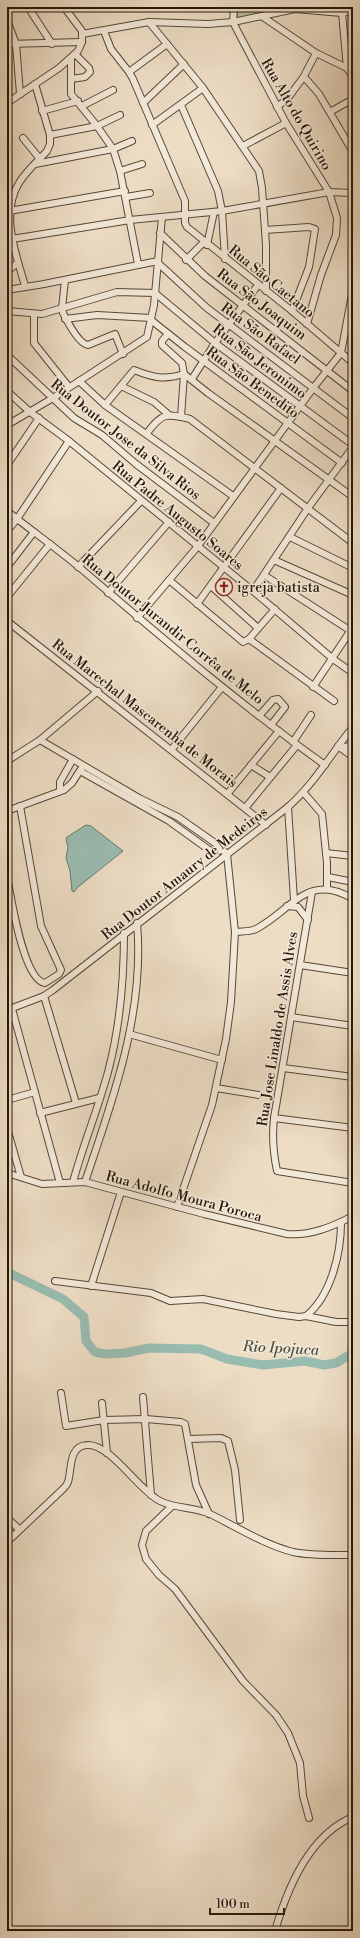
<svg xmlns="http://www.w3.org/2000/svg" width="360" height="1938" font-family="'Libre Bodoni',serif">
<rect width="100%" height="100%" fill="#edddc5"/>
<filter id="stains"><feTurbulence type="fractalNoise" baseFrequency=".005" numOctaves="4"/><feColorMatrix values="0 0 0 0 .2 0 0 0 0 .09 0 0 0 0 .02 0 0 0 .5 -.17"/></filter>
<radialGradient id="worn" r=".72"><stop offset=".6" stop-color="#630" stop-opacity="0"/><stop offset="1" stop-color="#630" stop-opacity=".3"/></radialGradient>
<path fill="#b4c297" stroke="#6c6c50" d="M 263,10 L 276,11 L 237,19 L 237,11 Z"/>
<path fill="#99bcb1" stroke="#6b7a6d" d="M 86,825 L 91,826 L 123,851 L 78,887 L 74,892 L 72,891 L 70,871 L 66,858 L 68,847 L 66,840 L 67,837 Z"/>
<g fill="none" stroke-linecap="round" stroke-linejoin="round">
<path stroke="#99bcb1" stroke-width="9" d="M 7,1272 L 63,1299 L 84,1317 L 86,1341 L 95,1352 L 105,1354 L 125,1353 L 149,1348 L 201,1349 L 227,1359 L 263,1365 L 305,1361 L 324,1365 L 336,1363 L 353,1353"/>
<g stroke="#574837" stroke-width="8">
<g id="minor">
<path d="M 28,7 L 52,44"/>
<path d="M 234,7 L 233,22 L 237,30 L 286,123 L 329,192 L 337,218 L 336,235 L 321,275 L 307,324"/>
<path d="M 274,7 L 289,9"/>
<path d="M 342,13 L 347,68"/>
<path d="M 263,17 L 316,53 L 347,68 L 353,77"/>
<path d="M 7,20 L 16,44 L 20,94"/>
<path d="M 149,22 L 203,88 L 259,171 L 262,188 L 266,245 L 266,291"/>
<path d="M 104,31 L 111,49 L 129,72 L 133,79 L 185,201 L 185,223 L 187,227 L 292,311 L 353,363"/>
<path d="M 82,34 L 149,22 L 208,24 L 233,22 L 295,9 L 342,13 L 353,10"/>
<path d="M 7,44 L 82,42"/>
<path d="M 71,58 L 71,94 L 97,126 L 113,149 L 120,171 L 138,264"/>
<path d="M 129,72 L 167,44"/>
<path d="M 303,78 L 316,53"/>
<path d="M 71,79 L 85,77 L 90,72 L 89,68 L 75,54"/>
<path d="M 7,103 L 59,68 L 78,51 L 82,42 L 82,31 L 64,7"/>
<path d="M 143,103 L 184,64"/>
<path d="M 181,105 L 218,191 L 222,211 L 225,259"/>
<path d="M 82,106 L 113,90"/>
<path d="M 277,107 L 288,98 L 302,79 L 306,79 L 319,94 L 353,152"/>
<path d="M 42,111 L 78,101"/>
<path d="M 330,112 L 353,99"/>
<path d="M 152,125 L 203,88"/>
<path d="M 50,135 L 97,126 L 120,115"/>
<path d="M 23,138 L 40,159"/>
<path d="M 243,146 L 286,123"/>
<path d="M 35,164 L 113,149 L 132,141"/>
<path d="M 120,171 L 142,164"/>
<path d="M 126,197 L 150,193"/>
<path d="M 9,211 L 125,191"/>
<path d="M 265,230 L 309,227 L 315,229 L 309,267 L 292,311"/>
<path d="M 160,233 L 205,276 L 353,391"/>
<path d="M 12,239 L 130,220 L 222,211 L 329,192 L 353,193"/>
<path d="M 207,245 L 214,212"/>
<path d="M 186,260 L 204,242"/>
<path d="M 158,263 L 207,308 L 353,418"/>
<path d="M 7,271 L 18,263"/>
<path d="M 65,280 L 62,308 L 63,313 C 67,321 79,344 88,345 L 115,334 L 123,354"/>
<path d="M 25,286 C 16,254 0,214 19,183 C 26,171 38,161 47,151 L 50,144 L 50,135 L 35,84"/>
<path d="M 7,290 L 44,284 L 158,261"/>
<path d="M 7,311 L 42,314 L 117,292 L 155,293 L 215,343 L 353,445"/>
<path d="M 34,314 L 34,343 L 69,387"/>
<path d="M 65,319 L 97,315 L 151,318"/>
<path d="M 151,320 L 185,347 L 342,463"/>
<path d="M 168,334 L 162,341 L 162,345 L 182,363 L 184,374 L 181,417"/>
<path d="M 7,355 L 74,418 L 102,435 L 136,464 L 214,523"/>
<path d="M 184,374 L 208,393 L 353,497"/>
<path d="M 192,379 L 215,343 L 258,285"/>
<path d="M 79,381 L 105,405 L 233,496"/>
<path d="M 121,386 L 154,402 L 168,414"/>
<path d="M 7,391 L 30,412 L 69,441 L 253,591 L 333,659 L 353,673"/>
<path d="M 105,405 L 134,370 C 154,378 164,380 184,374"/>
<path d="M 7,425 L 53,398 L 147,337 L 154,305 L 162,217"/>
<path d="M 147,433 C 162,413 166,413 190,419 L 353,543"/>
<path d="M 7,465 L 39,418"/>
<path d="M 7,511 C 31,530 56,548 79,567 C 159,635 239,704 325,765"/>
<path d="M 7,531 L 17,519 L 69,441"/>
<path d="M 290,537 L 353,568"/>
<path d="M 274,560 L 353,595"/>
<path d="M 7,567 L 34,532"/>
<path d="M 78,567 L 141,501"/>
<path d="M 264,575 L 351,631"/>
<path d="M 169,580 L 243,642 L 249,639 L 334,701"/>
<path d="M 211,586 L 258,628"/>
<path d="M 253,591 L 308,508 L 353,447"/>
<path d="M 108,593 L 169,522"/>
<path d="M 7,597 L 50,544"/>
<path d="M 197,604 L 281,488"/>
<path d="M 137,618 L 198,546 L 314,387 L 341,353 L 353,289"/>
<path d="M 7,621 L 266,825"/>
<path d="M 249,639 L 275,609"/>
<path d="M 313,687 L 353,627"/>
<path d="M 259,716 L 273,700 L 278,699 L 285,707 L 271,725"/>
<path d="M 40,740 L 139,798 L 178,817 L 215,843 L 227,854 L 235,932 L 231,1002 L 226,1039 L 212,1105 L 177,1207"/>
<path d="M 293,742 L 311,715"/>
<path d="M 338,746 L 353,757"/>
<path d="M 341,748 L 353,745"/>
<path d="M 172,749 L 222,687"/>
<path d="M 7,761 L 40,740 L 98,691"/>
<path d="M 251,765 L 270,777"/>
<path d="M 80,771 L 169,821 L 212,852 L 222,850"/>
<path d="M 60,791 L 60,782 L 73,759"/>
<path d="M 228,793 L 279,731"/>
<path d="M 304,793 L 322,814 L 327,863 L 327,889"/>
<path d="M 246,807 L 297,745"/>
<path d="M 288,807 L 294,900"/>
<path d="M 7,811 L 64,790 L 72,783 L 81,769"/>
<path d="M 326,853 L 353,856"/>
<path d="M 7,877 C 11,896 23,980 45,983 L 59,974 L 61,970 L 41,926 L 20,806"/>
<path d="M 328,877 L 353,882"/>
<path d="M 312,892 L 274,1118 C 272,1136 273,1152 277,1171 L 353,1183"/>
<path d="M 287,906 L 298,907 L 308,920"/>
<path d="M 235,932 C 242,931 250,932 256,929 C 291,911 308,871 353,899"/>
<path d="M 300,965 L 353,973"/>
<path d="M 44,996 L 76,1103"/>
<path d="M 12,1009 L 60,1183"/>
<path d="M 7,1010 L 44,996 L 53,990 L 288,807 C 314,784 331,754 353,727"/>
<path d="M 291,1017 L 353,1026"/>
<path d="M 129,1034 L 222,1060"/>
<path d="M 283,1068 L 353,1077"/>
<path d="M 216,1088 L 259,1095"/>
<path d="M 7,1100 L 35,1092"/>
<path d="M 40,1113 L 99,1098"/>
<path d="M 274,1118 L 353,1128"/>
<path d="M 7,1128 L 21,1177"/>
<path d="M 7,1173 L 42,1184 L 85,1182 L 204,1214 L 287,1234 C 310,1236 332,1227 353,1216"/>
<path d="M 73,1182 C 83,1145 98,1109 108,1072 C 120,1027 124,979 124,933"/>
<path d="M 85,1182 C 113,1098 145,1013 137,923"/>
<path d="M 55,1281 L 151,1293 L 170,1301 L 203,1299 L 276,1314 L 299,1317 L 306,1316 L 336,1322 L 353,1322"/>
<path d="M 91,1286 L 121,1192"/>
<path d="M 306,1316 C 331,1296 341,1253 341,1223"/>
<path d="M 61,1393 L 66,1426 L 104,1420 L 146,1419 L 181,1422 L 185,1424 L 196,1485 L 209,1514"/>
<path d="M 143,1397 L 151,1495"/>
<path d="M 102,1403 L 107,1453"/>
<path d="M 189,1439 L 221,1438 L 228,1441 L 235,1470 L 240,1520"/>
<path d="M 172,1506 L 146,1531 L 142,1545 L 146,1559 L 159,1575 L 175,1589 L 243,1681 L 276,1715 L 288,1733 L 300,1763 L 303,1796 L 309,1818"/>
<path d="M 7,1518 L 19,1529"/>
<path d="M 7,1529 L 12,1536"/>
<path d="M 7,1542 L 63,1489 C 65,1487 67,1485 68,1482 C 72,1470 68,1446 87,1445 C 110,1443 139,1491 160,1501 C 176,1509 195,1507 210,1514 C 237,1527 263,1544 293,1552 C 312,1556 333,1555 353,1555"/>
<path d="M 275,1931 C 287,1889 309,1835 353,1817"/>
</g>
</g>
<use href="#minor" stroke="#f3e9d9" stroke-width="6"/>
</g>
<defs>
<g id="church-ring" transform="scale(0.9)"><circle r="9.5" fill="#f3e9d9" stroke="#8f2418" stroke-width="1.5"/><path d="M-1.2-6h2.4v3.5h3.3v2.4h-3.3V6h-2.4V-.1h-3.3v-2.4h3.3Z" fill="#8f2418"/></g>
</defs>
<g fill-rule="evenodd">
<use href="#church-ring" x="224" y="587"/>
</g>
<g text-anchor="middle" stroke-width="3" stroke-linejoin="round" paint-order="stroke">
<g font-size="14" fill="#251708" stroke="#f3e9d9">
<text transform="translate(297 114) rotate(60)" y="5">Rua Alto do Quirino</text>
<text transform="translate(272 281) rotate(39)" y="5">Rua São Caetano</text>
<text transform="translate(262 304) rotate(37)" y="5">Rua São Joaquim</text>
<text transform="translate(261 333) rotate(36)" y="5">Rua São Rafael</text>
<text transform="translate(260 361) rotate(37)" y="5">Rua São Jeronimo</text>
<text transform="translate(253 382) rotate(36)" y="5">Rua São Benedito</text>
<text transform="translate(126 439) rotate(38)" y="5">Rua Doutor Jose da Silva Rios</text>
<text transform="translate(178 515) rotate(39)" y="5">Rua Padre Augusto Soares</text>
<text transform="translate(173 629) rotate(39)" y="5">Rua Doutor Jurandir Corrêa de Melo</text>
<text transform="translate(145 713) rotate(38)" y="5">Rua Marechal Mascarenha de Morais</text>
<text transform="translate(184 873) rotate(-38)" y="5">Rua Doutor Amaury de Medeiros</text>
<text transform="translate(277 1029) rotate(-81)" y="5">Rua Jose Linaldo de Assis Alves</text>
<text transform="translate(184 1196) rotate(15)" y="5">Rua Adolfo Moura Poroca</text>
</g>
<g font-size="14" fill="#251708" stroke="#f3e9d9" text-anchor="start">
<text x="237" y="592">igreja batista</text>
</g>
<g font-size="15" font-style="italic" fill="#4e5143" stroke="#f3e9d9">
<text transform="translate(281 1348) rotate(3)" y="5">Rio Ipojuca</text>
</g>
</g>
<rect width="360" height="1938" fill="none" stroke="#edddc5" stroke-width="24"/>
<rect x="8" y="8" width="344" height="1922" fill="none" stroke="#251708" stroke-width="2"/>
<rect x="12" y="12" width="336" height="1914" fill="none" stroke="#251708"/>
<path d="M210 1908v6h74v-6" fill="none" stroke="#251708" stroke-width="2"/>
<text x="216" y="1908" font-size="12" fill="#251708" stroke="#f3e9d9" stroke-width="3" paint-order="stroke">100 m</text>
<rect width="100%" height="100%" filter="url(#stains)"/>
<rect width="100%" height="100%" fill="url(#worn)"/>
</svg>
